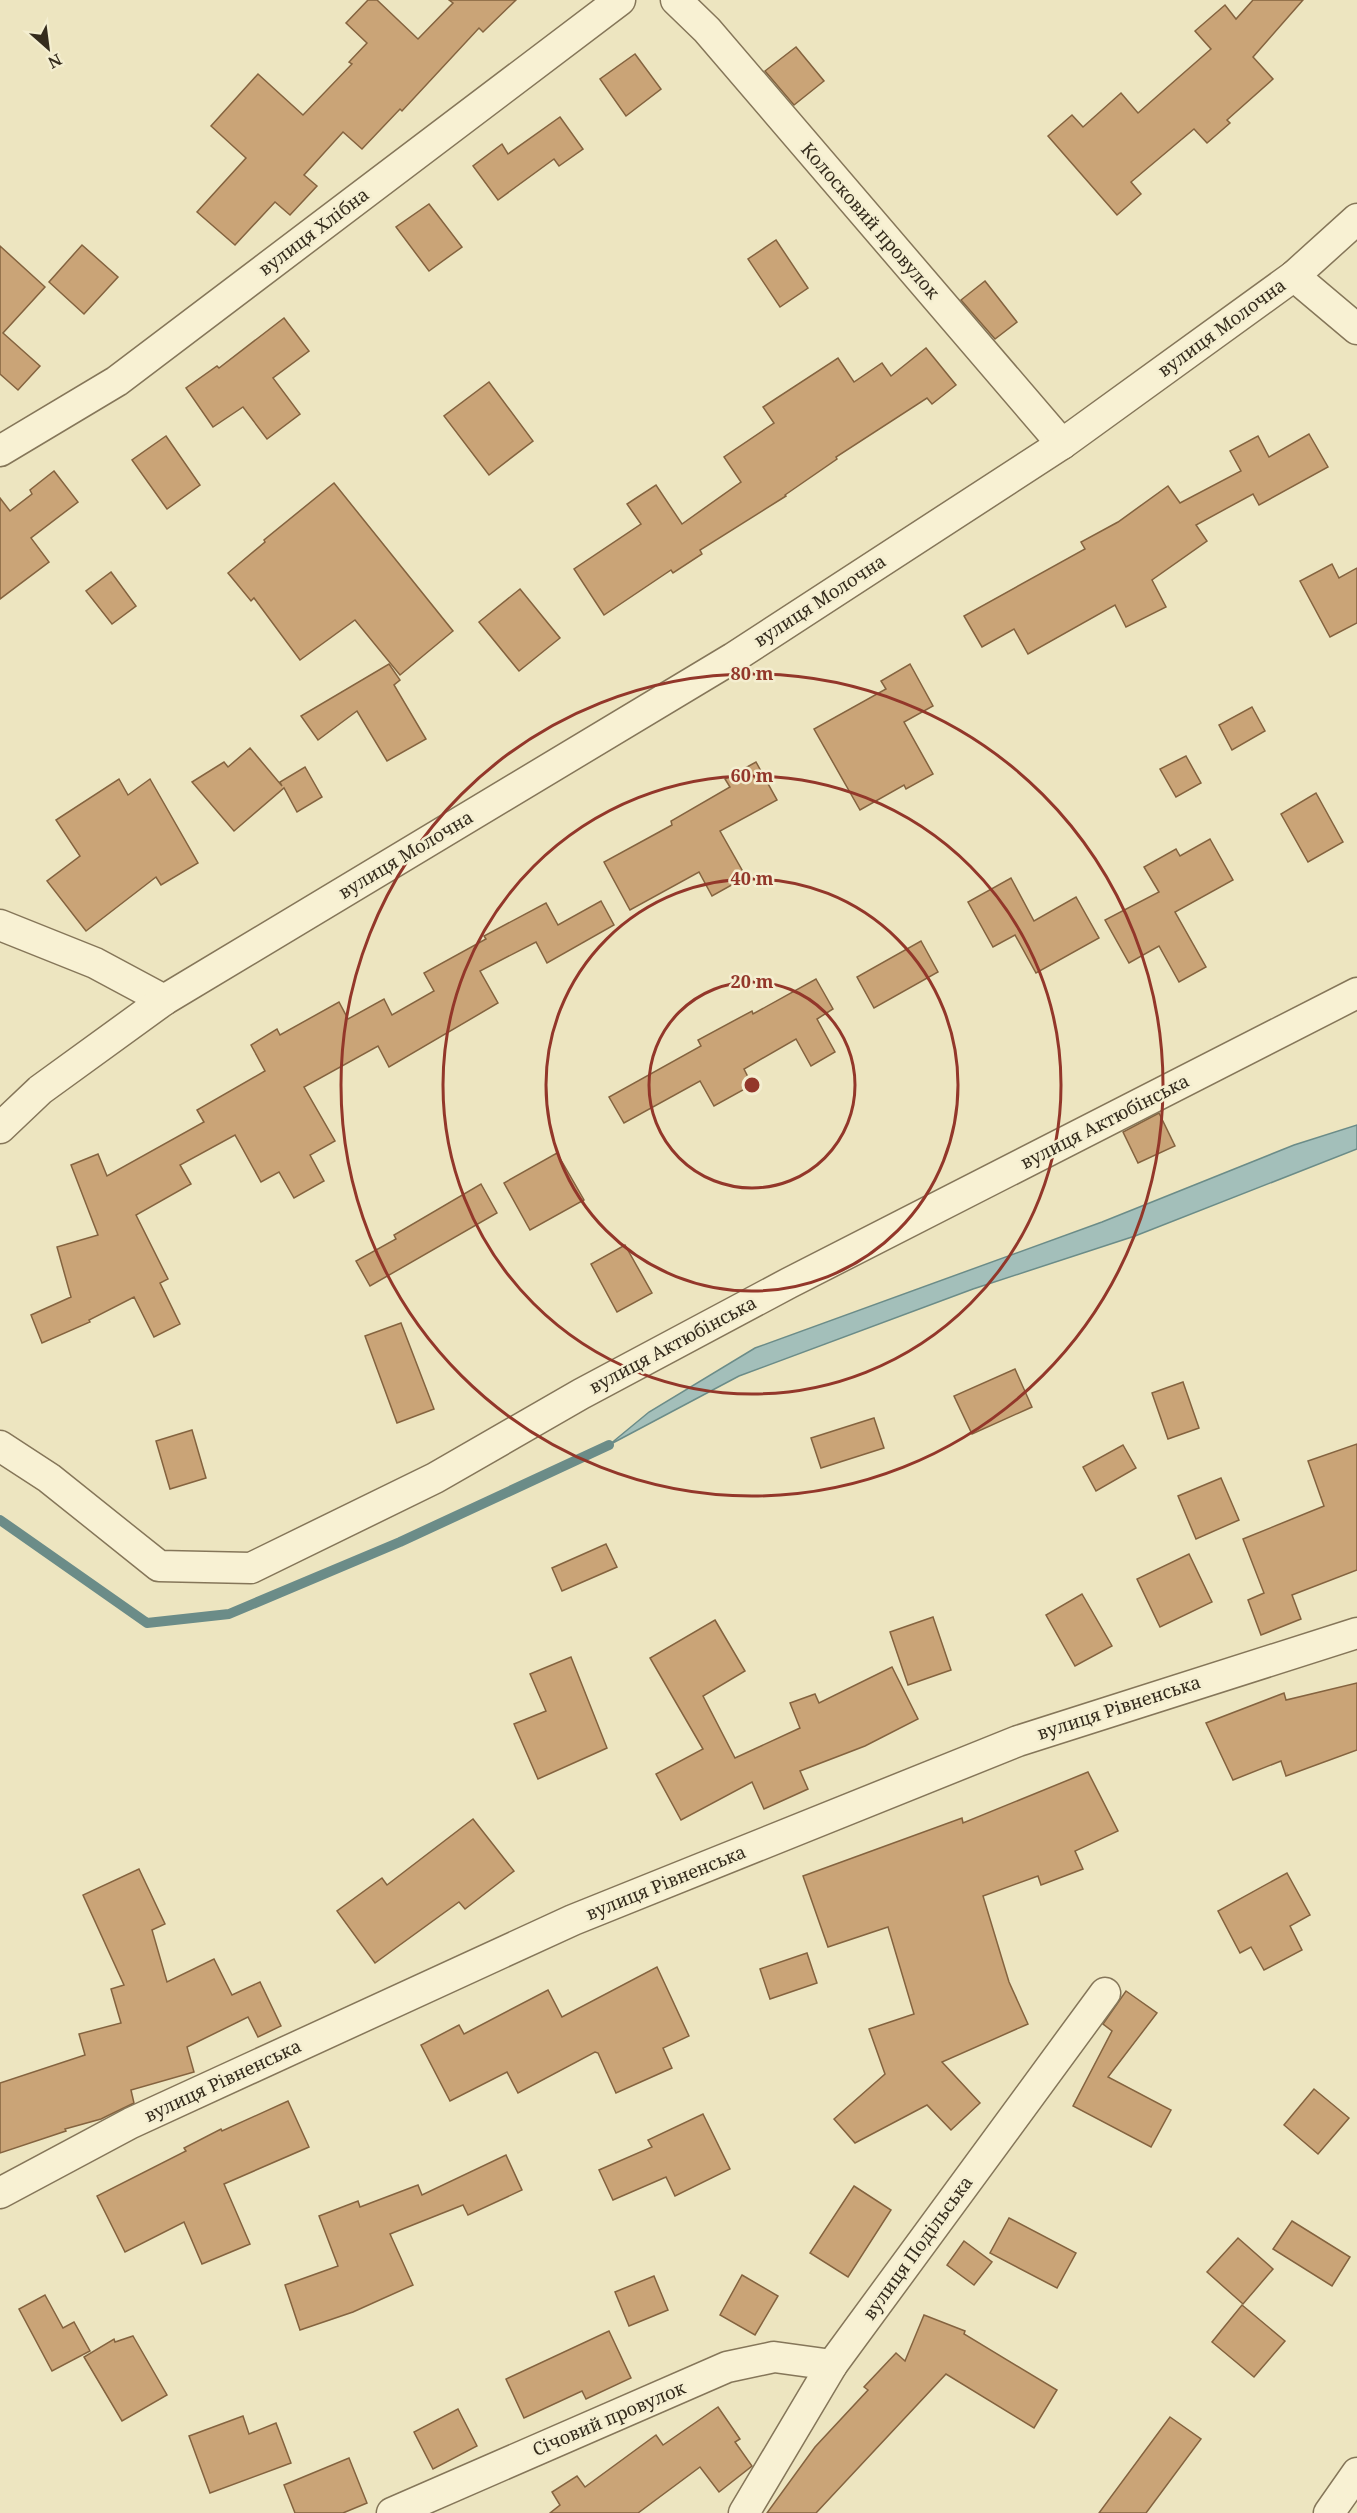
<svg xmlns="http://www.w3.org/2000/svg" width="1357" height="2513" font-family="'Noto Serif',serif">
<rect width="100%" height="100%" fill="#ede5c0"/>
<path fill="#a3bfba" stroke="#6b8c88" stroke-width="1.5" d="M 1357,1125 L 1357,1149 L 1135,1236 L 973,1289 L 739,1376 L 609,1445 L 649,1412 L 755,1348 L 1102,1222 L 1294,1145 Z"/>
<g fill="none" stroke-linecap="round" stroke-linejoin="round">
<path stroke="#6b8c88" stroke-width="10" d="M 0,1520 L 147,1623 L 229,1614 L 400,1542 L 609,1445"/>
</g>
<g fill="#caa477" stroke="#84633f" stroke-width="1.5">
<path d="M 368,0 L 377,0 L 418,39 L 453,3 L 449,0 L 516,0 L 483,32 L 479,28 L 402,111 L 400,109 L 362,149 L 343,132 L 304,175 L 317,186 L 290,215 L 275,202 L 235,245 L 197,212 L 246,158 L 211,126 L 258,74 L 303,115 L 352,64 L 349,62 L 367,43 L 346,23 Z"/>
<path d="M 1253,0 L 1303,0 L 1253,57 L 1273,79 L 1227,120 L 1230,123 L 1207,143 L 1194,129 L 1131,182 L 1141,194 L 1117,215 L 1048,136 L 1072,115 L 1083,127 L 1121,93 L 1138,113 L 1211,49 L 1195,31 L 1225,5 L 1236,19 Z"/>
<path d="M 796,47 L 824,81 L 794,105 L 765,71 Z"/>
<path d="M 635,54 L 661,89 L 626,116 L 600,79 Z"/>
<path d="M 560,117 L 583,149 L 559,166 L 554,159 L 498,200 L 473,166 L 502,144 L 508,154 Z"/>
<path d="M 429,204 L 462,247 L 429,271 L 396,227 Z"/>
<path d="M 776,240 L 808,288 L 780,307 L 748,259 Z"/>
<path d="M 82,245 L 118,277 L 84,314 L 49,282 Z"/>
<path d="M 0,246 L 45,287 L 3,333 L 40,366 L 18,390 L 0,374 Z"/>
<path d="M 985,281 L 1017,322 L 995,339 L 961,300 Z"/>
<path d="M 284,318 L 309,351 L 273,378 L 300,414 L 267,439 L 243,407 L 213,427 L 186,388 L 217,366 L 219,368 Z"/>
<path d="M 926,348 L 956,385 L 932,404 L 927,398 L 836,457 L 837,459 L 785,495 L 786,496 L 700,550 L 702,554 L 673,573 L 671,570 L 604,615 L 574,569 L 641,524 L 627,504 L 656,485 L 682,524 L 741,482 L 724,457 L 774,423 L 763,407 L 838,358 L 854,382 L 882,363 L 891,376 Z"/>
<path d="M 489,382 L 533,441 L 489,475 L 444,416 Z"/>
<path d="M 1309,434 L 1328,467 L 1259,505 L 1253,494 L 1196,525 L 1207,541 L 1152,580 L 1166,607 L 1126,627 L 1115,605 L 1028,654 L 1014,629 L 982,647 L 964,616 L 1085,549 L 1081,542 L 1118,522 L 1168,486 L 1180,503 L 1241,471 L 1230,451 L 1258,436 L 1269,457 Z"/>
<path d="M 166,436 L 200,485 L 167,509 L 132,460 Z"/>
<path d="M 54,471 L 78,502 L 31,538 L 49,562 L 0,599 L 0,498 L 10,511 L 32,494 L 30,490 Z"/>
<path d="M 334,483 L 453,631 L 400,675 L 355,620 L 300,660 L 254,598 L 251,601 L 228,573 L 265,542 L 264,540 Z"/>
<path d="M 1332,564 L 1339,578 L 1357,568 L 1357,623 L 1330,637 L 1300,581 Z"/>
<path d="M 111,572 L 136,606 L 112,624 L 86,591 Z"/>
<path d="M 520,589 L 560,638 L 519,671 L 479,622 Z"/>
<path d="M 389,664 L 400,680 L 394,685 L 426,739 L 387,761 L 357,711 L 318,740 L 301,716 Z"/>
<path d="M 910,664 L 933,706 L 904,722 L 933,774 L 906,789 L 904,785 L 860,810 L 814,729 L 886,689 L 881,681 Z"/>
<path d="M 1252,707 L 1265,731 L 1232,750 L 1219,725 Z"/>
<path d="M 250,748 L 282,786 L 280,782 L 305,767 L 322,797 L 297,812 L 284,788 L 234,831 L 192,782 L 224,762 L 228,767 Z"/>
<path d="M 1186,756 L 1201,783 L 1176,797 L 1160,769 Z"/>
<path d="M 756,762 L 777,800 L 720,831 L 746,877 L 712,896 L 699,872 L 630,910 L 604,862 L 672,825 L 671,821 L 730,787 L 725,779 Z"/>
<path d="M 119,779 L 128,795 L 150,779 L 198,863 L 161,885 L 156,877 L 86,931 L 47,881 L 80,856 L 56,820 Z"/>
<path d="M 1316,793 L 1343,842 L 1308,862 L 1281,814 Z"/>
<path d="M 1210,839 L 1233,880 L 1175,912 L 1206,967 L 1179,982 L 1159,946 L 1129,963 L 1105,920 L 1159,892 L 1144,867 L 1176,849 L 1180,856 Z"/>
<path d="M 1011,878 L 1034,921 L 1076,897 L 1099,938 L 1036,973 L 1015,935 L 993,947 L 968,902 Z"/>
<path d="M 601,901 L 614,925 L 547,963 L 536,942 L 480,971 L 498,1003 L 389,1067 L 378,1046 L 304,1087 L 335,1141 L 310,1155 L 324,1181 L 294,1198 L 279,1172 L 261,1182 L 235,1135 L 180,1165 L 191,1184 L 136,1215 L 168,1279 L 160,1283 L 180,1324 L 154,1337 L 134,1297 L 89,1320 L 90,1322 L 42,1343 L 31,1315 L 71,1297 L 57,1247 L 98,1235 L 71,1165 L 98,1154 L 107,1176 L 204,1122 L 197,1110 L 265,1071 L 251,1045 L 277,1029 L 280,1035 L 339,1002 L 348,1019 L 384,999 L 392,1015 L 434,991 L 424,973 L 486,939 L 484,936 L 546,903 L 558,925 Z"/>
<path d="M 921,941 L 938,972 L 874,1008 L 857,977 Z"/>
<path d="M 816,979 L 833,1009 L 817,1019 L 835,1052 L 811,1066 L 796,1039 L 744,1069 L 752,1085 L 714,1106 L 700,1081 L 624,1123 L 609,1097 L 701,1046 L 698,1040 L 752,1011 L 753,1014 Z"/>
<path d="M 1159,1113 L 1175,1146 L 1138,1163 L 1123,1132 Z"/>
<path d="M 557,1153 L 584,1200 L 530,1230 L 504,1183 Z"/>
<path d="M 481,1184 L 497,1213 L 370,1286 L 356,1261 L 396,1239 L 394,1235 Z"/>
<path d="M 625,1245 L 652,1293 L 617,1312 L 591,1264 Z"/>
<path d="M 401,1323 L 434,1409 L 397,1423 L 365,1336 Z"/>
<path d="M 1015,1369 L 1032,1407 L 972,1434 L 954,1396 Z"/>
<path d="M 1183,1382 L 1199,1428 L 1168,1439 L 1152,1393 Z"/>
<path d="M 874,1418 L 884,1448 L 821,1468 L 811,1438 Z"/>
<path d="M 192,1430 L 206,1478 L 170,1489 L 156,1441 Z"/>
<path d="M 1357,1444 L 1357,1570 L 1292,1595 L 1301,1619 L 1261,1635 L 1248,1600 L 1264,1593 L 1243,1539 L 1324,1506 L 1308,1461 Z"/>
<path d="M 1123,1445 L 1136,1468 L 1096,1491 L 1083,1467 Z"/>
<path d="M 1221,1478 L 1239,1520 L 1196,1539 L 1178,1496 Z"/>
<path d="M 606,1544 L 617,1567 L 562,1591 L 552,1568 Z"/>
<path d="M 1189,1554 L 1212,1602 L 1160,1627 L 1137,1579 Z"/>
<path d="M 1082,1594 L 1112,1646 L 1075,1666 L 1046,1615 Z"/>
<path d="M 933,1617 L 951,1670 L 908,1685 L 890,1632 Z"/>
<path d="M 715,1620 L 745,1671 L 703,1696 L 735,1758 L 800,1728 L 790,1703 L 815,1694 L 819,1703 L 892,1667 L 918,1719 L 865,1746 L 800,1771 L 808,1789 L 764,1809 L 752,1782 L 681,1820 L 656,1774 L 703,1749 L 650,1658 Z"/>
<path d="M 571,1657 L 607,1748 L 538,1779 L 514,1724 L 546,1711 L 530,1674 Z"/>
<path d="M 1357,1683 L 1357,1750 L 1286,1776 L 1281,1761 L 1233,1780 L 1206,1723 L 1284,1693 L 1286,1700 Z"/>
<path d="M 1088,1772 L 1118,1831 L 1075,1851 L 1083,1869 L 1041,1885 L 1038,1876 L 983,1896 L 1009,1982 L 1028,2024 L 942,2062 L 980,2103 L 951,2130 L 927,2105 L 855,2143 L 834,2119 L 885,2074 L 869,2029 L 914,2014 L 888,1927 L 828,1947 L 803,1876 L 962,1818 L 963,1823 Z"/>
<path d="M 473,1819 L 514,1871 L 465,1909 L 459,1902 L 375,1963 L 337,1911 L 382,1878 L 387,1885 Z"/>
<path d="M 139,1869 L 165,1924 L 152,1930 L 167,1982 L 214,1959 L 232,1995 L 260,1982 L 281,2026 L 258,2037 L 248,2017 L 187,2047 L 194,2072 L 131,2090 L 134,2103 L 101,2119 L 65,2129 L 66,2131 L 0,2153 L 0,2083 L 85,2055 L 79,2034 L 121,2023 L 111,1989 L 124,1985 L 83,1895 Z"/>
<path d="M 1287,1873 L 1310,1915 L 1290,1926 L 1302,1950 L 1264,1970 L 1251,1947 L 1240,1953 L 1218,1911 Z"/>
<path d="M 807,1953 L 817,1983 L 770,1999 L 760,1969 Z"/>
<path d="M 657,1967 L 689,2036 L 663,2048 L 672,2068 L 616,2093 L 598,2053 L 595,2052 L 518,2093 L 507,2072 L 450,2101 L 421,2045 L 459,2025 L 464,2034 L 548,1990 L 562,2017 Z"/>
<path d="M 1126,1991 L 1157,2013 L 1108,2077 L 1171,2110 L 1151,2147 L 1073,2106 L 1112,2031 L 1103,2024 Z"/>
<path d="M 1314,2089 L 1349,2118 L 1318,2154 L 1284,2125 Z"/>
<path d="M 288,2101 L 309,2147 L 224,2184 L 250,2244 L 202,2264 L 184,2222 L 125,2252 L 97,2196 L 186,2151 L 184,2148 L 221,2129 L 222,2131 Z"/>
<path d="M 703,2114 L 730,2169 L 675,2196 L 666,2177 L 613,2200 L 599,2170 L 652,2147 L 648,2140 Z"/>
<path d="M 506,2155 L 522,2190 L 468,2215 L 463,2205 L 390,2234 L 413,2285 L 353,2312 L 300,2330 L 285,2285 L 338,2266 L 319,2216 L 358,2201 L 360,2207 L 418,2185 L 422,2195 Z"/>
<path d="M 854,2186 L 891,2210 L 848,2277 L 810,2253 Z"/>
<path d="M 1009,2218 L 1076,2253 L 1057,2288 L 990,2253 Z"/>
<path d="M 1292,2221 L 1350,2257 L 1332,2286 L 1273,2249 Z"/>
<path d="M 1238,2238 L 1273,2269 L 1243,2304 L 1207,2272 Z"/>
<path d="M 964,2241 L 992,2262 L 974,2285 L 947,2265 Z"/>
<path d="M 742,2275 L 778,2296 L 755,2335 L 720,2315 Z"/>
<path d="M 654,2276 L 668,2310 L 629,2326 L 615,2292 Z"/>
<path d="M 45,2295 L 63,2328 L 74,2322 L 90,2351 L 52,2371 L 19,2309 Z"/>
<path d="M 1242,2305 L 1285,2341 L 1254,2377 L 1212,2342 Z"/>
<path d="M 924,2315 L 965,2331 L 964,2334 L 1057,2390 L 1034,2428 L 946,2374 L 816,2513 L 767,2513 L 815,2447 L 868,2390 L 864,2387 L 896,2353 L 905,2361 Z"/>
<path d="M 609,2331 L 631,2378 L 586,2399 L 582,2391 L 524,2418 L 506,2379 Z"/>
<path d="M 133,2336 L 167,2395 L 122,2421 L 84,2357 L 114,2339 L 115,2342 Z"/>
<path d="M 718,2407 L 740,2439 L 735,2442 L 752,2466 L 719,2492 L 700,2467 L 638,2513 L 550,2513 L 560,2505 L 552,2492 L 577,2476 L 585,2487 L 656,2435 L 663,2445 Z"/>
<path d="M 458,2409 L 477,2446 L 433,2469 L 414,2432 Z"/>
<path d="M 243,2416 L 249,2434 L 276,2423 L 291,2463 L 210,2493 L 189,2436 Z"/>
<path d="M 1170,2417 L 1201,2439 L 1146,2513 L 1099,2513 Z"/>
<path d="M 349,2458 L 367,2503 L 343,2513 L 295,2513 L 284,2485 Z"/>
</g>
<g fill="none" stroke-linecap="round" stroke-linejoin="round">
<g stroke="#857659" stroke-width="33">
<g id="minor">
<path d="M 676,0 L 707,30 L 1062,444"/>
<path d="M 1294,276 L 1357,329"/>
<path d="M 0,451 L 117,381 L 620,0"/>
<path d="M 0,925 L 95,963 L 164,1000"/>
<path d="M 0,1128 L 40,1090 L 164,1000 L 733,658 L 1062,444 L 1294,276 L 1357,219"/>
<path d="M 0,1446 L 49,1478 L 159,1566 L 251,1568 L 435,1478 L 581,1394 L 789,1283 L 1357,993"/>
<path d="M 0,2193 L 131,2123 L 573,1920 L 1018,1741 L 1357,1633"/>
<path d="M 392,2513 L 727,2367 L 774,2357 L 832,2365"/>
<path d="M 744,2513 L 832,2365 L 1105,1993"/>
<path d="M 1329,2513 L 1357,2473"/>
</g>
</g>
<use href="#minor" stroke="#f8f1d3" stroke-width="30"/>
</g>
<g fill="none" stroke="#93372a" stroke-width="3">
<circle cx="752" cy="1085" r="103"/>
<circle cx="752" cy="1085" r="206"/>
<circle cx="752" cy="1085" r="309"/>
<circle cx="752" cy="1085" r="411"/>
</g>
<g text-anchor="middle" stroke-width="5" stroke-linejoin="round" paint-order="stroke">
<g font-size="18" fill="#352c1d" stroke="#f4eed0">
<text transform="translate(870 221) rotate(49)" y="6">Колосковий провулок</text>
<text transform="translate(314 232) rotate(-37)" y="6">вулиця Хлібна</text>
<text transform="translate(1222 328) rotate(-36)" y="6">вулиця Молочна</text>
<text transform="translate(820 601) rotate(-33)" y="6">вулиця Молочна</text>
<text transform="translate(406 855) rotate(-31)" y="6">вулиця Молочна</text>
<text transform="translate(1105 1122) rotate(-27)" y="6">вулиця Актюбінська</text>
<text transform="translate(673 1345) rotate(-28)" y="6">вулиця Актюбінська</text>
<text transform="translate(1119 1708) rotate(-18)" y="6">вулиця Рівненська</text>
<text transform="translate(666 1883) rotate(-22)" y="6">вулиця Рівненська</text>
<text transform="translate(223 2081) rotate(-25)" y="6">вулиця Рівненська</text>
<text transform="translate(918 2248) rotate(-54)" y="6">вулиця Подільська</text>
<text transform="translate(609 2419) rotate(-23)" y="6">Січовий провулок</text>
</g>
</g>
<circle cx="752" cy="1085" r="9" fill="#93372a" stroke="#f4eed0" stroke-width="3"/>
<g font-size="18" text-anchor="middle" font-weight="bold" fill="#93372a" stroke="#f4eed0" stroke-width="5" stroke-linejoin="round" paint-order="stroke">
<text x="752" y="680">80 m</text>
<text x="752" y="782">60 m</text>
<text x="752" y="885">40 m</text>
<text x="752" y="988">20 m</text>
</g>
<g transform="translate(48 48) rotate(152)" stroke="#f4eed0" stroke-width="4.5" paint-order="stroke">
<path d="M0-4.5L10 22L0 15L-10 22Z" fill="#352c1d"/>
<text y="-9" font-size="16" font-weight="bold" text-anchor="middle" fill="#352c1d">N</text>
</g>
</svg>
